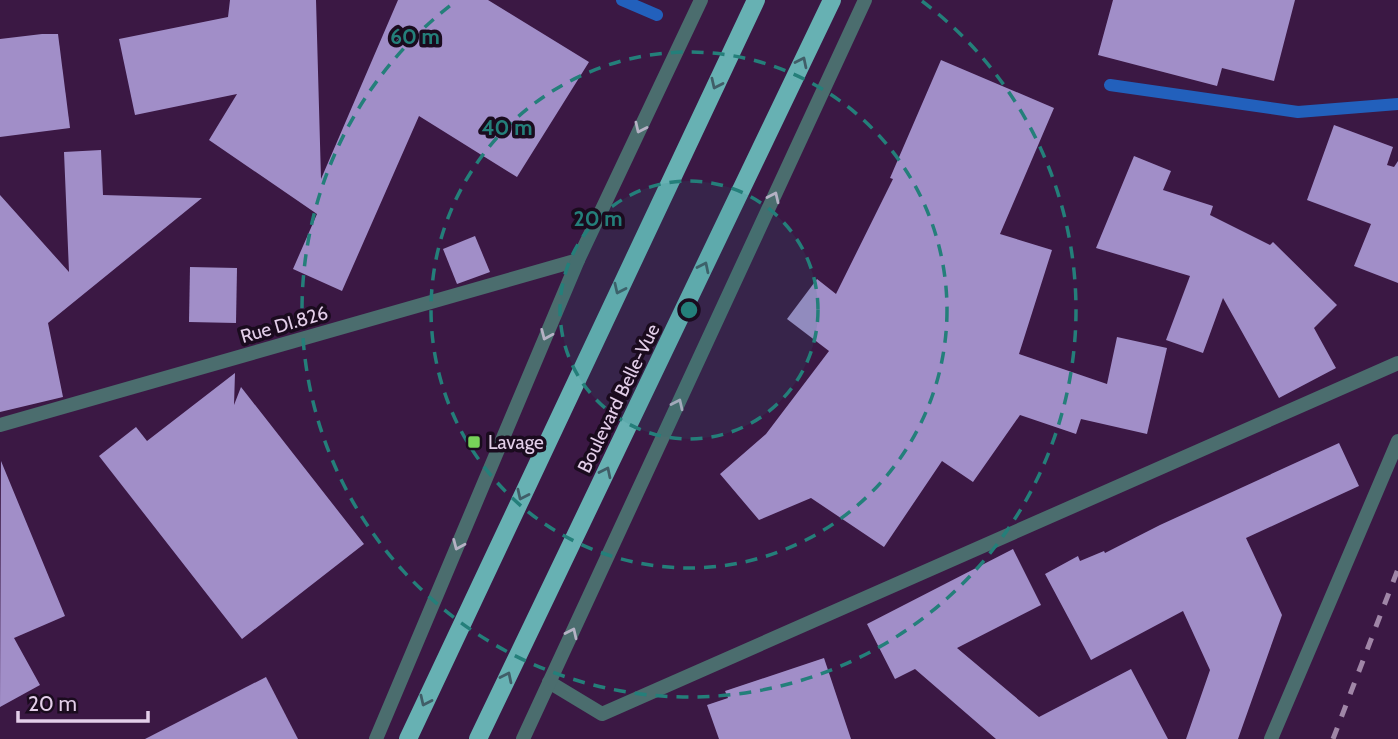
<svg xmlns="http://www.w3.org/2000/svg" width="1398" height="739" font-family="Cabin,sans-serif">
<rect width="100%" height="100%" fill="#3b1844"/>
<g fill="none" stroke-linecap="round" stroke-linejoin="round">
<g stroke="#2260bc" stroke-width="12">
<path d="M 622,0 L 657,15"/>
<path d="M 1110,85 L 1298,112 L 1398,104"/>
</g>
</g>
<g fill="#a18ec8">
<path d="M 230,0 L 316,0 L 321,179 L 398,0 L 488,0 L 589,62 L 517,177 L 419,116 L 342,291 L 293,269 L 317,214 L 209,140 L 237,94 L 135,115 L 119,39 L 228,17 Z"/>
<path d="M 1113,0 L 1295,0 L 1274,81 L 1222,68 L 1217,86 L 1098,55 Z"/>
<path d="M 42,34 L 58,34 L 70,128 L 0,137 L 0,39 Z"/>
<path d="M 941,60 L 1054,108 L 1000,234 L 1052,250 L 1019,354 L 1107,384 L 1117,337 L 1167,348 L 1147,434 L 1081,419 L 1076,434 L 1020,415 L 973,482 L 942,461 L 884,547 L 811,498 L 759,520 L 720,474 L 766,434 L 829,351 L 787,319 L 817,279 L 836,294 L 893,179 L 890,178 Z"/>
<path d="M 1334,125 L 1393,147 L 1387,165 L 1394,167 L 1398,161 L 1398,283 L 1354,266 L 1371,224 L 1307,200 Z"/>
<path d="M 101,150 L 103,195 L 202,198 L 48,323 L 63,397 L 0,412 L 0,195 L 69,272 L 64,152 Z"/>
<path d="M 1134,156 L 1171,171 L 1163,190 L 1213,206 L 1210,215 L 1270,245 L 1273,242 L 1337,305 L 1314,328 L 1336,368 L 1279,398 L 1223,298 L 1203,353 L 1166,340 L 1190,276 L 1096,248 Z"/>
<path d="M 475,236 L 490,272 L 457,284 L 443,249 Z"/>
<path d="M 190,267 L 237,268 L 236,323 L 189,322 Z"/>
<path d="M 235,373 L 234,405 L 241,387 L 364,544 L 242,639 L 99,456 L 136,427 L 147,441 Z"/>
<path d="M 1339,443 L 1359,486 L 1246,538 L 1282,615 L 1238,739 L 1186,739 L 1210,670 L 1183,611 L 1091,660 L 1045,574 L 1078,556 L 1080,561 L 1104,551 L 1105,553 L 1160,525 Z"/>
<path d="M 1,461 L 65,616 L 14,638 L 40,685 L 0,707 Z"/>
<path d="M 1013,549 L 1041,605 L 957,648 L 1039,717 L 1131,669 L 1168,739 L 996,739 L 915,669 L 895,679 L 867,624 Z"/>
<path d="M 824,658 L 851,739 L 719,739 L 707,705 L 728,698 L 725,691 Z"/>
<path d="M 266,677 L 298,739 L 145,739 L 221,700 Z"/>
</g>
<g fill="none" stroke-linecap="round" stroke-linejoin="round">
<g stroke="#4b6d6e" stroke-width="14">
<path d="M 0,425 L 578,260"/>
<path d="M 549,682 L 602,714 L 1398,363"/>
<path d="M 1271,739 L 1398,441"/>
</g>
<g stroke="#4b6d6e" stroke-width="14">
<path d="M 376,739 L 578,260 L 701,0"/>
<path d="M 523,739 L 865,0"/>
</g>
<g stroke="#67b1b3" stroke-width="18">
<path d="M 408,739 L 756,0"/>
<path d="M 478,739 L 832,0"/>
</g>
<path stroke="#a086a7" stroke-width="5" stroke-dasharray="12 12" stroke-linecap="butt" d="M 1333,739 L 1398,569"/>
</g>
<defs><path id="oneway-chevron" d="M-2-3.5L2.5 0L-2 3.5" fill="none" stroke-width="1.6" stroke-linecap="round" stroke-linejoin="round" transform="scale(1.75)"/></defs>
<g stroke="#405e68">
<use href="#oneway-chevron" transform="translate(802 62) rotate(-64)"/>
<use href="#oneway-chevron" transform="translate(716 84) rotate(115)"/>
<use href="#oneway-chevron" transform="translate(704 267) rotate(-64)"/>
<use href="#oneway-chevron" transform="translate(619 289) rotate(115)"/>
<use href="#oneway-chevron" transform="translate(606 472) rotate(-64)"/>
<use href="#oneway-chevron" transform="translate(522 495) rotate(115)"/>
<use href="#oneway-chevron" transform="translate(507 677) rotate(-64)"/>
<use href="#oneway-chevron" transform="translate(425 701) rotate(115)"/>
</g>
<g stroke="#b5b1c4">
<use href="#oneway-chevron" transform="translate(640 128) rotate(115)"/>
<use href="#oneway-chevron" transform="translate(774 197) rotate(-65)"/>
<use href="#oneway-chevron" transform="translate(546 335) rotate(113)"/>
<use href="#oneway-chevron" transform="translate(678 404) rotate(-65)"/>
<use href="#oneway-chevron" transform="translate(458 545) rotate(113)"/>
<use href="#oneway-chevron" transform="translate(572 633) rotate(-65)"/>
</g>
<circle cx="689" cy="310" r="129" fill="#247f7a" fill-opacity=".12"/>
<g fill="none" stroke="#247f7a" stroke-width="3.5" stroke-dasharray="12 9">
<circle cx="689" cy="310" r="129"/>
<circle cx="689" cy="310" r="258"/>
<path d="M922 1A387 387 0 1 1 456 1"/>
</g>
<rect fill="#77d259" stroke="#1a0b1e" stroke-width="2.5" x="467" y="435" width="14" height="14" rx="3.5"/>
<g text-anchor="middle" stroke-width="7" stroke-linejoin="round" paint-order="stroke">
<g font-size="19" fill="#e3cee9" stroke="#1a0b1e">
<text transform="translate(284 324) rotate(-16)" y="7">Rue DI.826</text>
<text transform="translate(618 398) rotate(-64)" y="7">Boulevard Belle-Vue</text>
</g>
<g font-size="19" fill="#e3cee9" stroke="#1a0b1e" text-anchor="start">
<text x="488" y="449">Lavage</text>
</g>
</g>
<circle cx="689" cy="310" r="10" fill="#247f7a" stroke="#1a0b1e" stroke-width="3.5"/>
<g font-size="21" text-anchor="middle" font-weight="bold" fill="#247f7a" stroke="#1a0b1e" stroke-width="7" stroke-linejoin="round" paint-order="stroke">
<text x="415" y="44">60 m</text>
<text x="507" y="135">40 m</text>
<text x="598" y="226">20 m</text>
</g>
<path d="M18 711v10h130v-10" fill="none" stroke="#e3cee9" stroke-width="3.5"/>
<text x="28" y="711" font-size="21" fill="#e3cee9" stroke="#1a0b1e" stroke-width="5" paint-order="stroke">20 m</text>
</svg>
